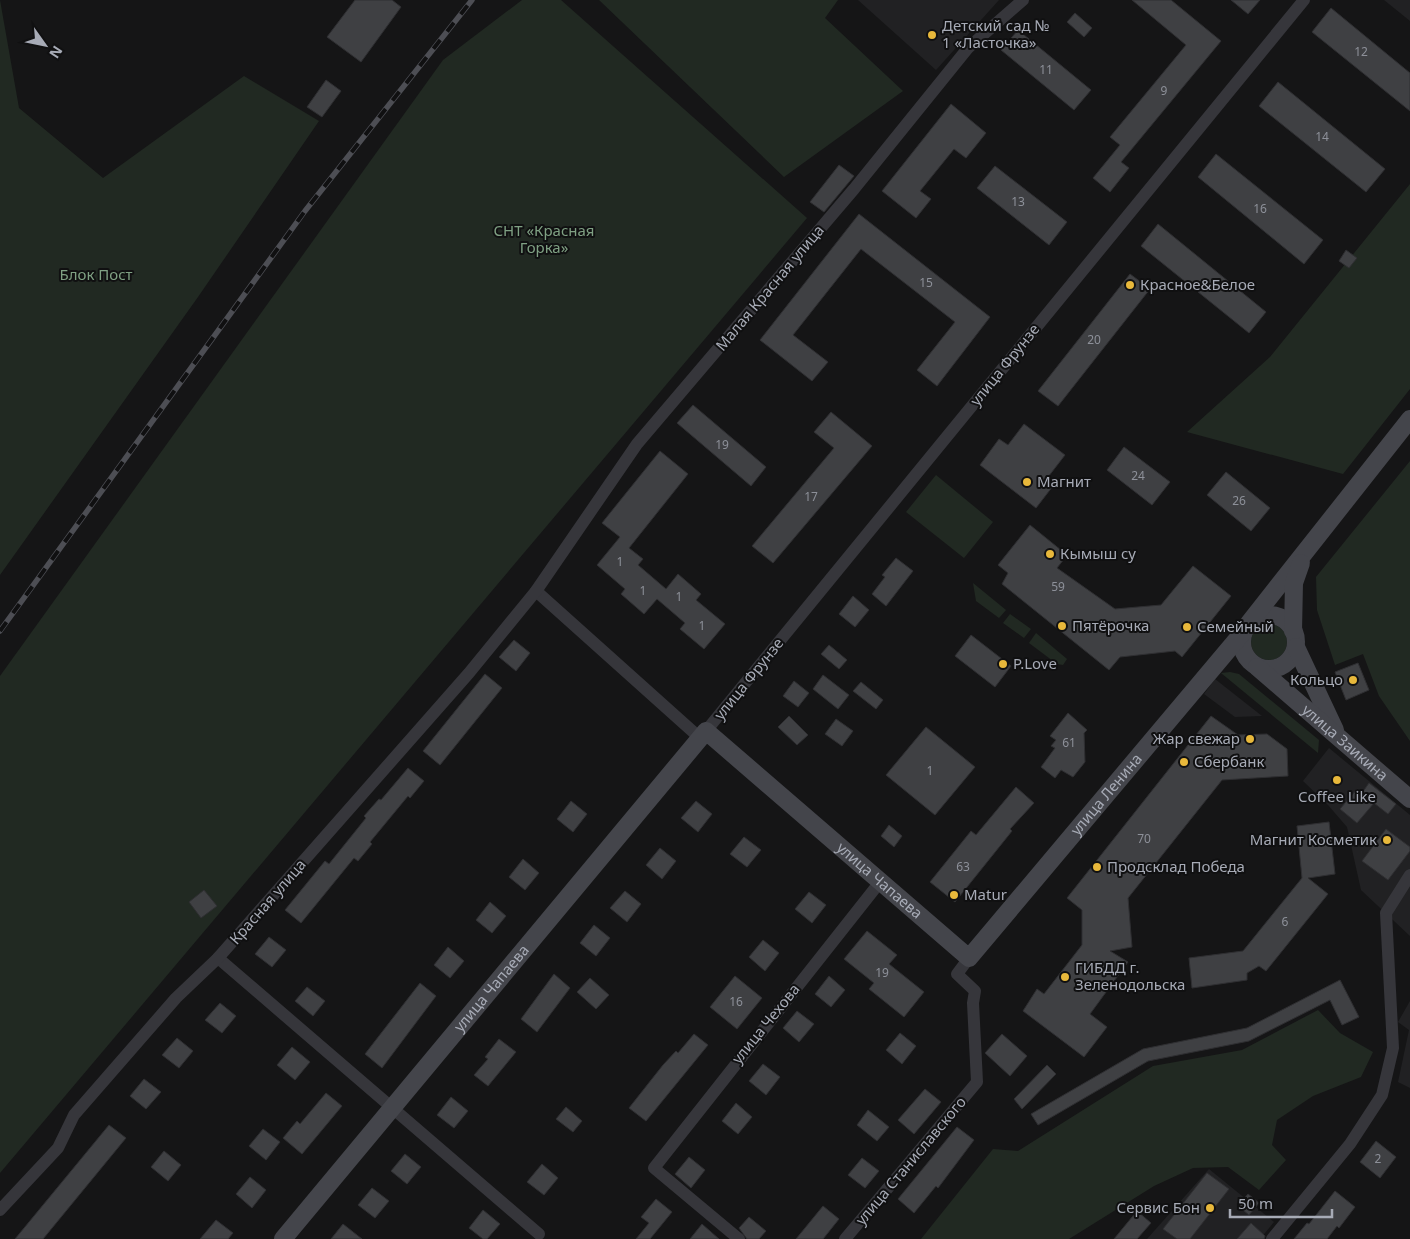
<svg xmlns="http://www.w3.org/2000/svg" width="1410" height="1239" font-family="'Noto Sans',sans-serif">
<rect width="100%" height="100%" fill="#151516"/>
<g fill="#212123">
<path d="M 858,0 L 999,0 L 936,70 Z"/>
<path d="M 1384,0 L 1410,0 L 1410,21 Z"/>
<path d="M 1215,679 L 1262,716 L 1235,717 L 1204,694 Z"/>
<path d="M 1329,748 L 1410,815 L 1410,936 L 1361,890 L 1347,827 L 1328,805 L 1303,781 Z"/>
<path d="M 1410,1001 L 1410,1088 L 1398,1082 L 1409,1030 L 1398,1022 Z"/>
<path d="M 1209,1169 L 1274,1222 L 1260,1239 L 1147,1239 Z"/>
</g>
<g fill="#212922">
<path d="M 0,0 L 19,108 L 103,178 L 244,76 L 319,121 L 198,297 L 0,575 Z"/>
<path d="M 522,0 L 561,0 L 807,218 L 0,1173 L 0,676 L 443,60 Z"/>
<path d="M 599,0 L 838,0 L 825,18 L 903,91 L 784,177 Z"/>
<path d="M 1410,184 L 1410,389 L 1343,474 L 1187,432 L 1270,357 Z"/>
<path d="M 1410,461 L 1410,741 L 1379,696 L 1363,654 L 1335,665 L 1317,610 L 1316,577 Z"/>
<path d="M 936,475 L 993,522 L 964,558 L 906,512 Z"/>
<path d="M 973,583 L 1006,610 L 999,618 L 976,601 Z"/>
<path d="M 1010,614 L 1031,629 L 1024,638 L 1003,623 Z"/>
<circle cx="1269" cy="642" r="18"/>
<path d="M 1036,633 L 1067,659 L 1063,665 L 1057,664 L 1029,643 Z"/>
<path d="M 1230,672 L 1239,674 L 1319,740 L 1318,753 L 1221,673 Z"/>
<path d="M 1318,1010 L 1340,1033 L 1373,1052 L 1361,1077 L 1313,1096 L 1277,1120 L 1272,1145 L 1286,1160 L 1259,1190 L 1228,1167 L 1193,1168 L 1154,1186 L 1069,1239 L 921,1239 L 993,1149 L 1018,1151 L 1153,1066 L 1242,1050 Z"/>
</g>
<g fill="#3f4043" stroke="#2f2f32">
<path d="M 355,0 L 392,0 L 401,7 L 361,62 L 327,37 Z"/>
<path d="M 1132,0 L 1171,0 L 1221,41 L 1121,162 L 1129,168 L 1110,192 L 1093,178 L 1120,145 L 1110,137 L 1186,45 Z"/>
<path d="M 1231,0 L 1260,0 L 1248,14 Z"/>
<path d="M 1331,8 L 1410,73 L 1410,111 L 1312,32 Z"/>
<path d="M 1075,13 L 1092,28 L 1084,37 L 1067,22 Z"/>
<path d="M 1018,30 L 1091,90 L 1074,110 L 1001,50 Z"/>
<path d="M 326,80 L 341,91 L 322,117 L 307,107 Z"/>
<path d="M 1278,82 L 1385,169 L 1366,192 L 1259,106 Z"/>
<path d="M 951,104 L 986,133 L 966,158 L 954,149 L 920,191 L 931,199 L 916,218 L 882,191 Z"/>
<path d="M 1216,154 L 1323,240 L 1304,264 L 1198,177 Z"/>
<path d="M 839,165 L 854,176 L 824,212 L 810,202 Z"/>
<path d="M 995,166 L 1067,222 L 1049,245 L 977,188 Z"/>
<path d="M 859,214 L 990,317 L 937,386 L 917,370 L 955,322 L 861,249 L 793,335 L 828,362 L 812,381 L 760,340 Z"/>
<path d="M 1158,224 L 1266,312 L 1249,333 L 1141,246 Z"/>
<path d="M 1346,250 L 1357,258 L 1349,268 L 1339,261 Z"/>
<path d="M 1130,274 L 1150,289 L 1058,406 L 1038,391 Z"/>
<path d="M 693,405 L 766,467 L 751,486 L 677,423 Z"/>
<path d="M 831,412 L 872,446 L 773,563 L 752,546 L 834,448 L 814,432 Z"/>
<path d="M 1024,424 L 1065,455 L 1048,477 L 1056,482 L 1036,508 L 980,465 L 999,439 L 1008,445 Z"/>
<path d="M 1124,447 L 1170,482 L 1152,505 L 1107,470 Z"/>
<path d="M 660,451 L 688,474 L 629,548 L 643,559 L 638,565 L 666,589 L 678,574 L 701,594 L 696,600 L 725,624 L 704,649 L 680,629 L 685,623 L 657,599 L 644,614 L 621,594 L 625,589 L 597,565 L 620,537 L 602,523 Z"/>
<path d="M 1226,472 L 1270,508 L 1251,531 L 1207,495 Z"/>
<path d="M 1030,525 L 1067,555 L 1057,568 L 1115,609 L 1161,605 L 1193,566 L 1231,596 L 1182,657 L 1175,651 L 1120,657 L 1109,670 L 1002,584 L 1008,573 L 998,565 Z"/>
<path d="M 896,558 L 913,571 L 886,606 L 872,594 L 885,577 L 882,575 Z"/>
<path d="M 853,596 L 869,610 L 855,627 L 839,614 Z"/>
<path d="M 971,635 L 1011,666 L 995,687 L 955,656 Z"/>
<path d="M 514,640 L 530,653 L 516,671 L 499,657 Z"/>
<path d="M 829,645 L 847,660 L 839,669 L 821,654 Z"/>
<path d="M 1358,663 L 1369,690 L 1346,700 L 1335,672 Z"/>
<path d="M 485,674 L 502,688 L 440,765 L 423,751 Z"/>
<path d="M 823,675 L 849,695 L 838,709 L 813,689 Z"/>
<path d="M 794,681 L 809,693 L 798,707 L 783,696 Z"/>
<path d="M 861,682 L 883,700 L 876,709 L 853,691 Z"/>
<path d="M 1068,713 L 1087,730 L 1084,733 L 1085,762 L 1073,777 L 1061,770 L 1055,778 L 1041,767 L 1055,748 L 1051,746 L 1056,740 L 1050,736 Z"/>
<path d="M 789,716 L 808,735 L 797,745 L 778,727 Z"/>
<path d="M 1211,716 L 1238,735 L 1267,734 L 1287,749 L 1288,776 L 1222,780 L 1128,898 L 1132,947 L 1110,951 L 1128,962 L 1090,1014 L 1107,1027 L 1084,1057 L 1023,1011 L 1037,989 L 1044,994 L 1082,945 L 1082,910 L 1067,898 Z"/>
<path d="M 836,719 L 853,731 L 842,746 L 825,734 Z"/>
<path d="M 926,727 L 975,767 L 935,815 L 886,775 Z"/>
<path d="M 408,768 L 424,781 L 410,798 L 408,796 L 370,842 L 372,844 L 358,861 L 354,858 L 301,923 L 285,910 L 325,861 L 329,864 L 366,818 L 364,816 L 379,799 L 381,800 Z"/>
<path d="M 1369,783 L 1396,804 L 1388,814 L 1374,803 L 1357,823 L 1340,809 L 1357,789 L 1362,793 Z"/>
<path d="M 1016,787 L 1034,803 L 1010,829 L 1012,831 L 955,902 L 930,882 L 971,831 L 976,835 Z"/>
<path d="M 571,801 L 587,814 L 573,832 L 557,819 Z"/>
<path d="M 696,801 L 712,814 L 698,832 L 681,818 Z"/>
<path d="M 1329,822 L 1335,874 L 1308,878 L 1328,894 L 1266,971 L 1259,966 L 1247,973 L 1247,980 L 1192,988 L 1189,958 L 1243,951 L 1302,878 L 1297,826 Z"/>
<path d="M 889,825 L 902,836 L 894,847 L 881,836 Z"/>
<path d="M 1386,829 L 1410,847 L 1410,851 L 1388,880 L 1362,861 Z"/>
<path d="M 744,837 L 761,850 L 747,867 L 730,854 Z"/>
<path d="M 660,848 L 676,861 L 662,879 L 646,865 Z"/>
<path d="M 523,859 L 539,873 L 525,890 L 509,877 Z"/>
<path d="M 204,890 L 217,906 L 201,918 L 189,902 Z"/>
<path d="M 625,891 L 641,904 L 627,922 L 610,908 Z"/>
<path d="M 809,892 L 826,905 L 812,923 L 795,909 Z"/>
<path d="M 490,902 L 506,916 L 492,933 L 476,920 Z"/>
<path d="M 594,925 L 610,938 L 596,956 L 580,943 Z"/>
<path d="M 867,931 L 897,955 L 889,964 L 924,992 L 904,1017 L 869,989 L 874,983 L 844,959 Z"/>
<path d="M 269,937 L 286,950 L 272,967 L 255,954 Z"/>
<path d="M 763,940 L 779,953 L 765,971 L 749,957 Z"/>
<path d="M 448,947 L 464,961 L 450,978 L 434,965 Z"/>
<path d="M 554,974 L 570,988 L 537,1032 L 521,1019 Z"/>
<path d="M 735,976 L 762,998 L 737,1029 L 710,1007 Z"/>
<path d="M 829,976 L 845,990 L 831,1007 L 815,994 Z"/>
<path d="M 590,978 L 609,995 L 596,1009 L 577,992 Z"/>
<path d="M 1340,980 L 1359,1017 L 1342,1025 L 1330,1000 L 1249,1041 L 1148,1061 L 1038,1125 L 1031,1114 L 1143,1049 L 1247,1028 Z"/>
<path d="M 420,983 L 436,996 L 382,1068 L 365,1054 Z"/>
<path d="M 307,987 L 325,1001 L 313,1016 L 295,1001 Z"/>
<path d="M 220,1003 L 236,1016 L 222,1033 L 205,1020 Z"/>
<path d="M 797,1011 L 814,1024 L 799,1042 L 783,1028 Z"/>
<path d="M 900,1033 L 916,1046 L 902,1064 L 886,1050 Z"/>
<path d="M 694,1034 L 708,1045 L 646,1121 L 629,1108 L 663,1065 L 676,1051 L 678,1053 Z"/>
<path d="M 1002,1034 L 1027,1056 L 1010,1076 L 985,1053 Z"/>
<path d="M 177,1038 L 193,1051 L 179,1068 L 162,1055 Z"/>
<path d="M 499,1039 L 516,1052 L 488,1086 L 474,1075 L 488,1059 L 485,1057 Z"/>
<path d="M 292,1047 L 310,1062 L 295,1080 L 277,1065 Z"/>
<path d="M 763,1064 L 780,1077 L 766,1095 L 749,1081 Z"/>
<path d="M 1047,1065 L 1056,1074 L 1022,1109 L 1014,1099 Z"/>
<path d="M 144,1079 L 161,1092 L 146,1109 L 130,1096 Z"/>
<path d="M 925,1089 L 941,1102 L 914,1134 L 898,1120 Z"/>
<path d="M 326,1093 L 342,1106 L 302,1154 L 283,1138 L 297,1121 L 300,1124 Z"/>
<path d="M 451,1097 L 468,1111 L 454,1128 L 437,1115 Z"/>
<path d="M 736,1103 L 752,1117 L 738,1134 L 722,1121 Z"/>
<path d="M 566,1107 L 582,1121 L 573,1132 L 556,1119 Z"/>
<path d="M 868,1110 L 889,1127 L 877,1141 L 857,1125 Z"/>
<path d="M 109,1125 L 126,1138 L 43,1239 L 15,1239 Z"/>
<path d="M 957,1127 L 974,1140 L 938,1188 L 936,1186 L 914,1213 L 898,1199 Z"/>
<path d="M 263,1129 L 280,1142 L 266,1160 L 249,1146 Z"/>
<path d="M 1376,1141 L 1396,1157 L 1380,1178 L 1360,1162 Z"/>
<path d="M 164,1151 L 181,1165 L 168,1181 L 151,1167 Z"/>
<path d="M 405,1154 L 421,1167 L 407,1184 L 391,1171 Z"/>
<path d="M 689,1157 L 705,1170 L 691,1188 L 675,1174 Z"/>
<path d="M 862,1158 L 879,1171 L 865,1188 L 848,1175 Z"/>
<path d="M 542,1164 L 558,1178 L 544,1195 L 527,1182 Z"/>
<path d="M 1207,1173 L 1229,1189 L 1190,1239 L 1177,1239 L 1163,1229 Z"/>
<path d="M 250,1177 L 266,1190 L 252,1208 L 236,1194 Z"/>
<path d="M 372,1188 L 389,1201 L 375,1218 L 358,1205 Z"/>
<path d="M 1335,1191 L 1355,1207 L 1339,1228 L 1337,1226 L 1327,1239 L 1294,1239 L 1307,1223 L 1309,1224 Z"/>
<path d="M 1248,1194 L 1259,1203 L 1249,1215 L 1238,1206 Z"/>
<path d="M 656,1199 L 672,1212 L 650,1239 L 636,1239 L 649,1223 L 641,1217 Z"/>
<path d="M 823,1206 L 839,1219 L 823,1239 L 796,1239 Z"/>
<path d="M 483,1210 L 500,1224 L 487,1239 L 483,1239 L 469,1228 Z"/>
<path d="M 1137,1211 L 1151,1223 L 1137,1239 L 1114,1239 Z"/>
<path d="M 749,1217 L 766,1231 L 759,1239 L 747,1239 L 739,1228 Z"/>
<path d="M 216,1220 L 233,1233 L 228,1239 L 200,1239 Z"/>
<path d="M 1251,1223 L 1265,1236 L 1264,1239 L 1237,1239 Z"/>
<path d="M 343,1224 L 362,1239 L 331,1239 Z"/>
<path d="M 702,1224 L 719,1239 L 690,1239 Z"/>
</g>
<g fill="none" stroke-linecap="round" stroke-linejoin="round">
<g stroke="#36363b" stroke-width="12">
<path d="M 536,591 L 700,738"/>
<path d="M 706,731 L 1304,0"/>
<path d="M 218,958 L 539,1234"/>
<path d="M 0,1210 L 58,1148 L 74,1115 L 176,998 L 218,958 L 469,673 L 536,591 L 637,444 L 854,189 L 968,48 L 1023,0"/>
<path d="M 739,1239 L 654,1168 L 880,882"/>
<path d="M 845,1239 L 977,1082 L 973,1003 L 975,991 L 957,974 L 969,958"/>
<path d="M 1272,1239 L 1350,1144 L 1382,1095 L 1393,1048 L 1386,913 L 1410,875"/>
</g>
<g stroke="#44454b" stroke-width="18">
<circle cx="1269" cy="642" r="27"/>
<path d="M 1249,623 L 1410,419"/>
<path d="M 1293,631 L 1294,583 L 1301,563"/>
<path d="M 1296,647 L 1335,730"/>
<path id="s1" d="M 1257,667 L 1410,799"/>
<path id="s2" d="M 283,1239 L 706,731 L 969,958 L 1244,631"/>
</g>
<g stroke="#4d4e54" stroke-width="5.5">
<path id="rail" d="M 0,631 L 305,211 L 472,0"/>
</g>
<use href="#rail" stroke="#101011" stroke-width="4" stroke-dasharray="11" stroke-linecap="butt"/>
</g>
<g fill="#e8b83b" stroke="#101011" stroke-width="2">
<circle cx="932" cy="35" r="5"/>
<circle cx="1130" cy="285" r="5"/>
<circle cx="1027" cy="482" r="5"/>
<circle cx="1050" cy="554" r="5"/>
<circle cx="1062" cy="626" r="5"/>
<circle cx="1187" cy="627" r="5"/>
<circle cx="1003" cy="664" r="5"/>
<circle cx="1353" cy="680" r="5"/>
<circle cx="1250" cy="739" r="5"/>
<circle cx="1184" cy="762" r="5"/>
<circle cx="1337" cy="780" r="5"/>
<circle cx="1387" cy="840" r="5"/>
<circle cx="1097" cy="867" r="5"/>
<circle cx="954" cy="895" r="5"/>
<circle cx="1065" cy="977" r="5"/>
<circle cx="1210" cy="1208" r="5"/>
</g>
<g text-anchor="middle" stroke-width="4" stroke-linejoin="round" paint-order="stroke">
<g font-size="12" fill="#8d9099">
<text x="1361" y="56">12</text>
<text x="1046" y="74">11</text>
<text x="1164" y="95">9</text>
<text x="1322" y="141">14</text>
<text x="1018" y="206">13</text>
<text x="1260" y="213">16</text>
<text x="926" y="287">15</text>
<text x="1094" y="344">20</text>
<text x="722" y="449">19</text>
<text x="1138" y="480">24</text>
<text x="811" y="501">17</text>
<text x="1239" y="505">26</text>
<text x="620" y="566">1</text>
<text x="1058" y="591">59</text>
<text x="643" y="595">1</text>
<text x="679" y="601">1</text>
<text x="702" y="630">1</text>
<text x="1069" y="747">61</text>
<text x="930" y="775">1</text>
<text x="1144" y="843">70</text>
<text x="963" y="871">63</text>
<text x="1285" y="926">6</text>
<text x="882" y="977">19</text>
<text x="736" y="1006">16</text>
<text x="1378" y="1163">2</text>
</g>
<g font-size="15" fill="#a7abb6" stroke="#101011" text-anchor="start">
<text x="942" y="31">Детский сад №<tspan x="942" dy="17">1 «Ласточка»</tspan></text>
<text x="1140" y="290">Красное&amp;Белое</text>
<text x="1037" y="487">Магнит</text>
<text x="1060" y="559">Кымыш су</text>
<text x="1072" y="631">Пятёрочка</text>
<text x="1197" y="632">Семейный</text>
<text x="1013" y="669">P.Love</text>
<text x="1343" y="685" text-anchor="end">Кольцо</text>
<text x="1240" y="744" text-anchor="end">Жар свежар</text>
<text x="1194" y="767">Сбербанк</text>
<text x="1337" y="802" text-anchor="middle">Coffee Like</text>
<text x="1377" y="845" text-anchor="end">Магнит Косметик</text>
<text x="1107" y="872">Продсклад Победа</text>
<text x="964" y="900">Matur</text>
<text x="1075" y="973">ГИБДД г.<tspan x="1075" dy="17">Зеленодольска</tspan></text>
<text x="1200" y="1213" text-anchor="end">Сервис Бон</text>
</g>
<g font-size="15" fill="#7fa083" stroke="#101011">
<text x="544" y="236">СНТ «Красная<tspan x="544" dy="17">Горка»</tspan></text>
<text x="96" y="280">Блок Пост</text>
</g>
<g font-size="15" fill="#a7abb6" stroke="#101011">
<text transform="translate(770 288) rotate(-50)" y="5">Малая Красная улица</text>
<text transform="translate(1005 365) rotate(-51)" y="5">улица Фрунзе</text>
<text transform="translate(749 679) rotate(-51)" y="5">улица Фрунзе</text>
<text dy="5" stroke="none"><textPath href="#s1" startOffset="116">улица Заикина</textPath></text>
<text dy="5" stroke="none"><textPath href="#s2" startOffset="1222">улица Ленина</textPath></text>
<text dy="5" stroke="none"><textPath href="#s2" startOffset="890">улица Чапаева</textPath></text>
<text transform="translate(268 902) rotate(-49)" y="5">Красная улица</text>
<text dy="5" stroke="none"><textPath href="#s2" startOffset="326">улица Чапаева</textPath></text>
<text transform="translate(766 1024) rotate(-51)" y="5">улица Чехова</text>
<text transform="translate(911 1161) rotate(-50)" y="5">улица Станиславского</text>
</g>
</g>
<g transform="translate(45 45) rotate(123)" stroke="#101011" stroke-width="4" paint-order="stroke">
<path d="M0-4L9 19L0 12L-9 19Z" fill="#a7abb6"/>
<text y="-8" font-size="14" font-weight="bold" text-anchor="middle" fill="#a7abb6">N</text>
</g>
<path d="M1230 1209v8h102v-8" fill="none" stroke="#a7abb6" stroke-width="2.5"/>
<text x="1238" y="1209" font-size="15" fill="#a7abb6" stroke="#101011" stroke-width="4" paint-order="stroke">50 m</text>
</svg>
